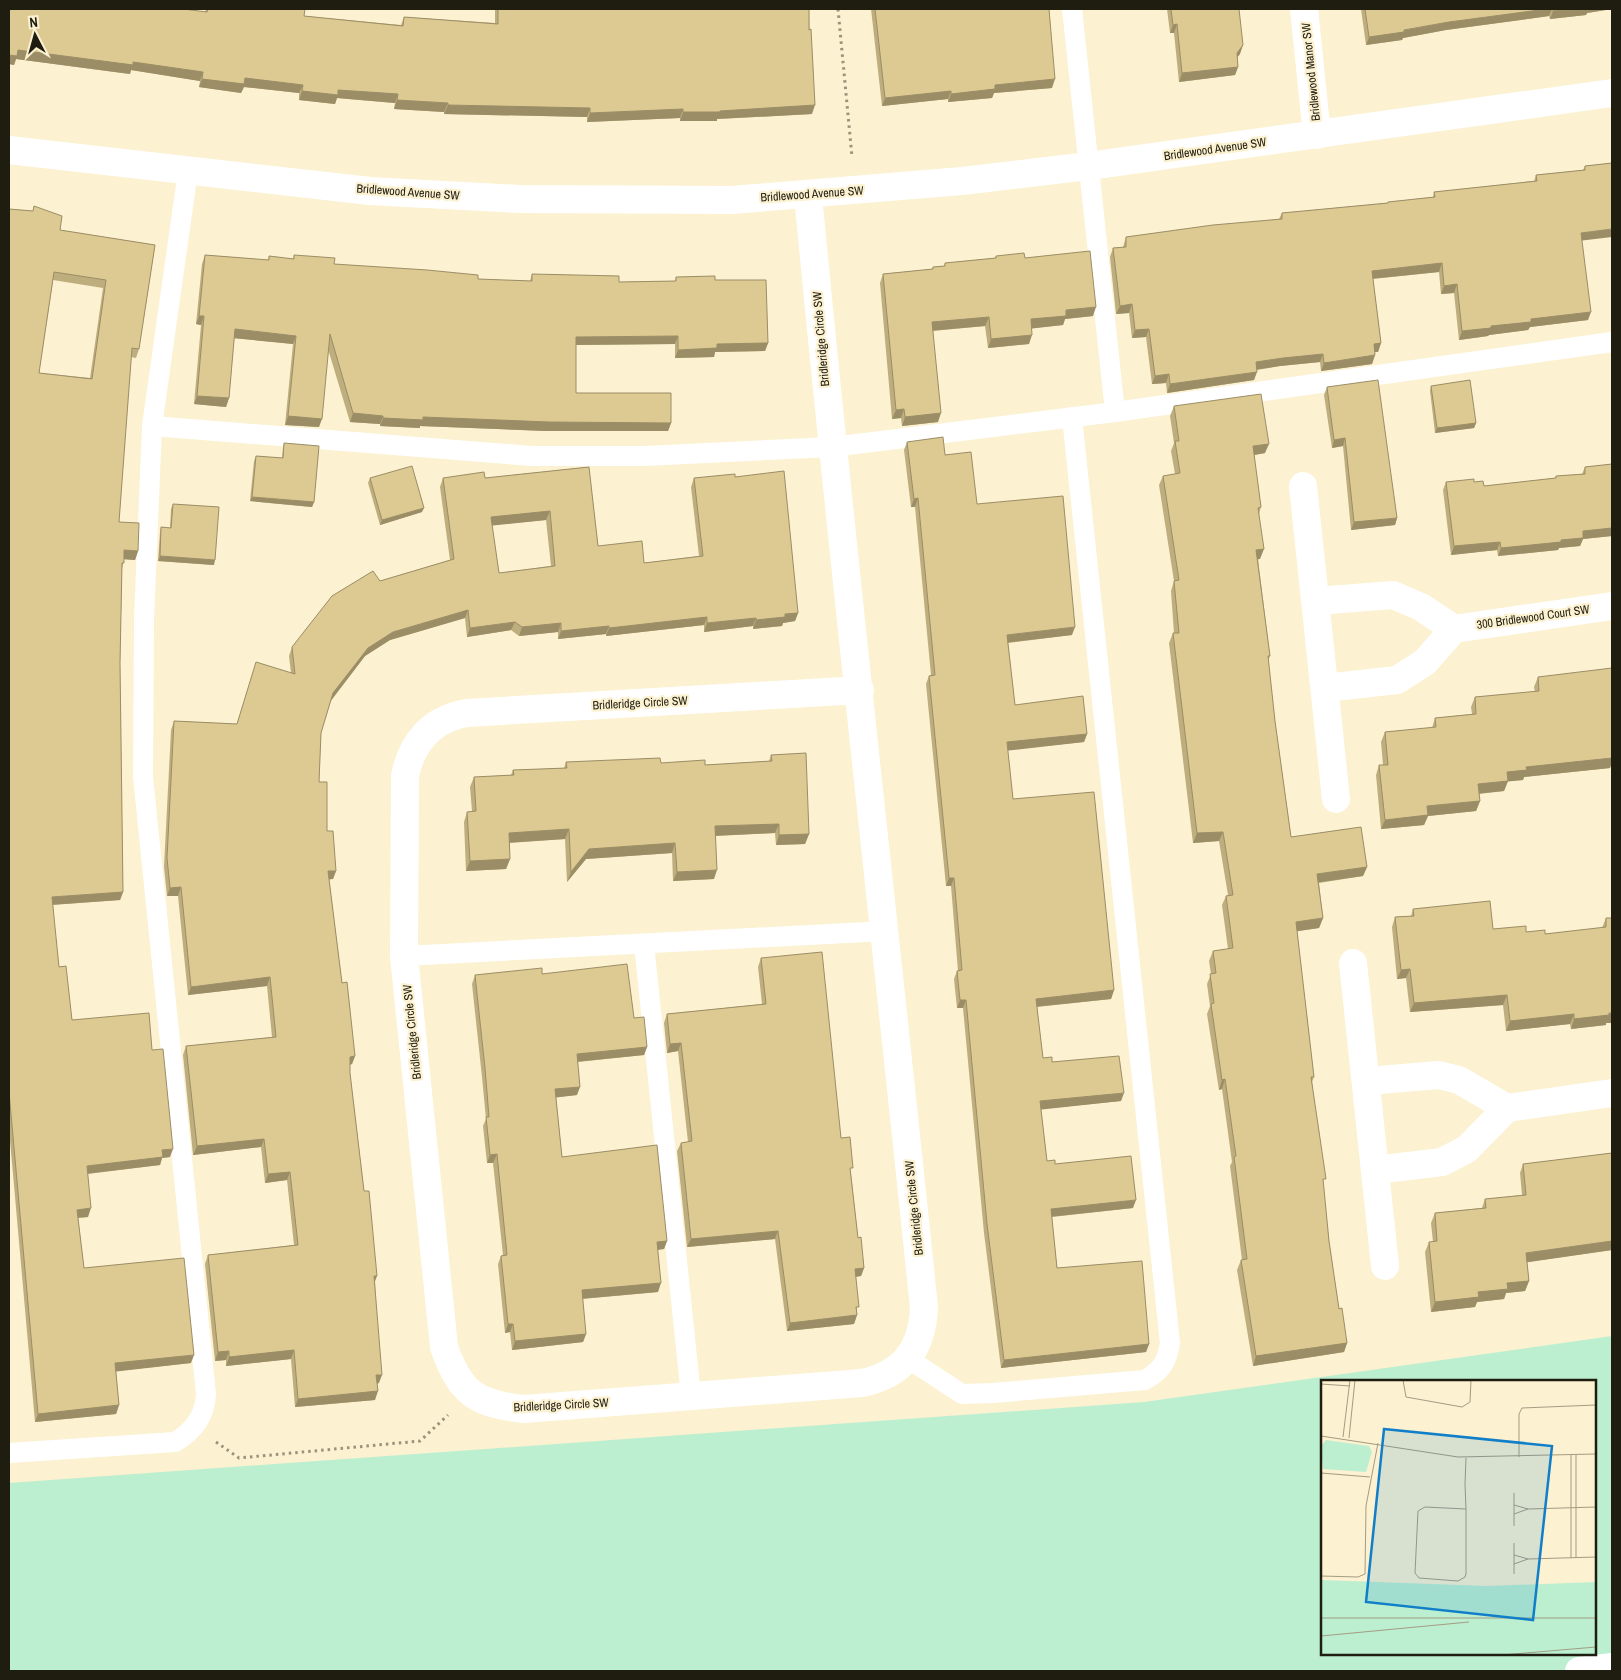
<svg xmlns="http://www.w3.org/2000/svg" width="1621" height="1680" font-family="'Archivo Narrow',sans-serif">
<rect width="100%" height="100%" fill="#fcf1d0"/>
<path fill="#bcefd0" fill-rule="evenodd" d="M 1612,1336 L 1612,1671 L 9,1671 L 9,1483 L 1144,1402 ZM 1322,1381 L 1595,1381 L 1595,1654 L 1322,1654 Z"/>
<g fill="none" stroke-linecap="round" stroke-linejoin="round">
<g stroke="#9a927b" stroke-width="3" stroke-dasharray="2.5 4" stroke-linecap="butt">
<path d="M 838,9 L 852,157"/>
<path d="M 216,1442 L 239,1458 L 420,1441 L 448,1415"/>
</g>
<g stroke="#fff" stroke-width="20">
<path d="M 1072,9 L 1115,412"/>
<path d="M 152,426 L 532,456 L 644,456 L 832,447 L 1115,412 L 1612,342"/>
<path d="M 644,944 L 691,1396"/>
<path d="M 404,956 L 885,931"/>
<path d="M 907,1358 L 962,1394 L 993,1393 L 1145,1380 C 1162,1370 1167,1362 1170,1343 L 1072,417"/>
<path d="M 9,1453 L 175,1442 C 194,1431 205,1416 206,1394 L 143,777 L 144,620 L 152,426 L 188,171"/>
</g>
<g stroke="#fff" stroke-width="28">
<path d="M 1304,9 L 1317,135"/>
<path d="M 9,150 L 370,191 L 520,199 L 732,200 L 962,181 L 1089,166 L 1612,93"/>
<path d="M 808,195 C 843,567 886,937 924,1308 C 922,1350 903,1374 862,1383 L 524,1409 C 476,1404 460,1393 444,1347 L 404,956 L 405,776 C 412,741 432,719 467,713 L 860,690"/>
<path d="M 1303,486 L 1336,799"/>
<path d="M 1316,601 L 1393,595 L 1421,607 L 1454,629 L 1425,662 L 1397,680 L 1325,688"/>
<path d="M 1454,629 L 1612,606"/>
<path d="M 1353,963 L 1385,1266"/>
<path d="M 1366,1081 L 1439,1075 L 1459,1080 L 1507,1108 L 1467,1149 L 1442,1162 L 1375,1170"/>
<path d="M 1507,1108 L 1612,1093"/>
</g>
<path stroke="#fff" stroke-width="28" d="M 1579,1671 L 1612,1667"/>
</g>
<g fill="#beae7e" fill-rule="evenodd">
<path d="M 9,9 L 205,12 L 206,9 L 305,9 L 304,16 L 401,25 L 404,17 L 495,23 L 495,9 L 809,9 L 812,114 L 717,119 L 717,121 L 680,121 L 680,118 L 587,122 L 587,117 L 444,114 L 444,112 L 394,109 L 395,103 L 337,98 L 335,104 L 299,100 L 299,93 L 244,87 L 241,93 L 199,87 L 200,81 L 131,70 L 130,74 L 16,59 L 14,65 L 9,64 Z"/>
<path d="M 871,9 L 1049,9 L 1052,88 L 994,93 L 992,98 L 948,102 L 948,99 L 882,106 Z"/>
<path d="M 1167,9 L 1239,9 L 1240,54 L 1237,57 L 1238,67 L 1235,75 L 1179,82 L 1174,33 L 1170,33 Z"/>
<path d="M 1361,9 L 1612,9 L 1587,13 L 1586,15 L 1550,19 L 1549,16 L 1446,30 L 1403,38 L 1402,40 L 1366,45 Z"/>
<path d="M 1612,163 L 1582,241 L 1588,320 L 1530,327 L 1528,330 L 1489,335 L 1488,336 L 1459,340 L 1454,293 L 1441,294 L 1439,272 L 1373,279 L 1381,343 L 1378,352 L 1375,352 L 1375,355 L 1372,364 L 1321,371 L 1320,362 L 1280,366 L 1257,370 L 1254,380 L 1167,393 L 1166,383 L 1152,384 L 1146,337 L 1132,338 L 1129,313 L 1116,314 L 1110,257 L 1113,248 L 1123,247 L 1126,237 L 1279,219 L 1282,213 L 1387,203 L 1388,202 L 1433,197 L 1434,192 L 1534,181 L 1536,175 L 1583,170 L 1585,166 Z"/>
<path d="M 34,206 L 60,230 L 155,245 L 139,349 L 136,358 L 131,357 L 119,522 L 138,551 L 135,560 L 124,559 L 122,569 L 120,663 L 123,892 L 120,900 L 52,905 L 59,967 L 72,1020 L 152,1050 L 170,1157 L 162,1158 L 160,1165 L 88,1174 L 88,1217 L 78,1218 L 84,1268 L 191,1363 L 116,1371 L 119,1405 L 116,1414 L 35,1422 L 9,1129 L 9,209 L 33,211 ZM 53,280 L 103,288 L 90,378 L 39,373 Z"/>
<path d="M 205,255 L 268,260 L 269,256 L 293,259 L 294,255 L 334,264 L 478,279 L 530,281 L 532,274 L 619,282 L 675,281 L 676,277 L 715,280 L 768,343 L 765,351 L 715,352 L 714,357 L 675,358 L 675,344 L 576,345 L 576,393 L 671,423 L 668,431 L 546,431 L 420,426 L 420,428 L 380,426 L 380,424 L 350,422 L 328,349 L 319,427 L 285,425 L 293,344 L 234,338 L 229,398 L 226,407 L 194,404 L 201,325 L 196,324 L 202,264 Z"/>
<path d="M 996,256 L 1025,258 L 1093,316 L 1065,319 L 1063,325 L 1032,328 L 1029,344 L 988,348 L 985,326 L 933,331 L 938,422 L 902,426 L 901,418 L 892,419 L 880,283 L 883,274 L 932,269 L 933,267 L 944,266 L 945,263 L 995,258 Z"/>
<path d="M 1431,386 L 1476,423 L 1474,428 L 1435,433 L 1430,391 Z"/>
<path d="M 1327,387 L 1397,518 L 1395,525 L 1351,530 L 1343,446 L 1332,448 L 1324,395 Z"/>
<path d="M 1174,406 L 1265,453 L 1254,455 L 1261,507 L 1259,514 L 1260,559 L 1258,559 L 1270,656 L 1268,661 L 1275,721 L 1291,837 L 1367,867 L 1363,876 L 1319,883 L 1323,918 L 1319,928 L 1297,931 L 1314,1077 L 1312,1082 L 1329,1241 L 1339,1309 L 1347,1343 L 1344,1352 L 1253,1366 L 1237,1270 L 1241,1260 L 1242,1260 L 1230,1166 L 1232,1162 L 1222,1089 L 1219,1090 L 1207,1014 L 1210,1006 L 1207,984 L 1211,974 L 1209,961 L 1213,951 L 1228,949 L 1222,905 L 1226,896 L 1228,895 L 1219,841 L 1193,843 L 1169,643 L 1173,633 L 1174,633 L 1171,591 L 1174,581 L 1159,485 L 1163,476 L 1175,474 L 1171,451 L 1174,443 L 1170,416 Z"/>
<path d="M 907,442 L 945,455 L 977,504 L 1072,635 L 1008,643 L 1015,705 L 1087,734 L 1084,742 L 1007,750 L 1013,799 L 1114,990 L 1111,999 L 1037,1007 L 1043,1058 L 1052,1062 L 1121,1101 L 1041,1109 L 1047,1161 L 1055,1164 L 1133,1208 L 1052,1217 L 1057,1268 L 1149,1344 L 1146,1352 L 1001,1368 L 984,1233 L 963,1008 L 957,1008 L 954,979 L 957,971 L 958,971 L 951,886 L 946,886 L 926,684 L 929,676 L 931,675 L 915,507 L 911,507 L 904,450 Z"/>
<path d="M 284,443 L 314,502 L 312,507 L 250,501 L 254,461 L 256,456 L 282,458 L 283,448 Z"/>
<path d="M 1612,464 L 1612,536 L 1583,539 L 1580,546 L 1559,548 L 1558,550 L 1498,556 L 1497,550 L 1451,555 L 1443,490 L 1446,482 L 1474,482 L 1484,486 L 1555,478 L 1556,476 L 1582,474 L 1585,467 Z"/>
<path d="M 589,467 L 598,546 L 644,563 L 699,556 L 691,487 L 694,478 L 735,477 L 798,613 L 795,621 L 783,623 L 782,626 L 753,629 L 753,626 L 704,632 L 704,625 L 606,636 L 606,634 L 558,639 L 558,632 L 519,636 L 511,630 L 467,637 L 465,618 L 390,640 L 365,656 L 331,700 L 321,733 L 319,782 L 327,831 L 336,871 L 333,879 L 329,879 L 342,983 L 355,1056 L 352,1064 L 350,1065 L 350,1073 L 375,1283 L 379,1383 L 377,1384 L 375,1400 L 295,1407 L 291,1359 L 226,1366 L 226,1360 L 215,1361 L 205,1264 L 208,1255 L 294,1245 L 287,1180 L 265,1183 L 261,1147 L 193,1155 L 183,1055 L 186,1046 L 272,1037 L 267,986 L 188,995 L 178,896 L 167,896 L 164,867 L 171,730 L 174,721 L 237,724 L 256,662 L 291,673 L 289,656 L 292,647 L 380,581 L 450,560 L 440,487 L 443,478 L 485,478 ZM 546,520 L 551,566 L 499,573 L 492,525 Z"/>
<path d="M 370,478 L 422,512 L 380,525 L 368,483 Z"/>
<path d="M 173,504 L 214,565 L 158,561 L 160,532 L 161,527 L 170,528 L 171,509 Z"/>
<path d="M 1538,677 L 1611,765 L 1610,768 L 1524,777 L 1523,780 L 1508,781 L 1504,791 L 1479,794 L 1480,801 L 1476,811 L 1428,816 L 1424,825 L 1381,829 L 1376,775 L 1379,765 L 1383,765 L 1381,742 L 1385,732 L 1432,728 L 1435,718 L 1472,714 L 1471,707 L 1475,697 L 1535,692 L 1534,687 Z"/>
<path d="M 771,755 L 809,834 L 805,844 L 776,845 L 775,833 L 715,836 L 714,879 L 673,881 L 672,853 L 586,859 L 567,882 L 565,839 L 509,843 L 510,859 L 506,869 L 466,871 L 464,822 L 467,812 L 472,811 L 470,787 L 474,777 L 511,775 L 513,770 L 564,768 L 566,762 L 661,763 L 705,765 L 769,761 Z"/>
<path d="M 1413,909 L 1493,929 L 1545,934 L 1602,928 L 1606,918 L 1612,918 L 1606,1025 L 1571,1029 L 1570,1024 L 1506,1031 L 1503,1005 L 1410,1012 L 1406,978 L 1397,979 L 1392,927 L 1395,917 L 1411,916 Z"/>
<path d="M 761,958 L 841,1138 L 851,1174 L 858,1238 L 864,1268 L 861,1276 L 856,1277 L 857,1315 L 854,1324 L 787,1331 L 775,1239 L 687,1247 L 677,1151 L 681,1143 L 688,1142 L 678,1051 L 667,1053 L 664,1023 L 667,1014 L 762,1004 L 758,967 Z"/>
<path d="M 542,974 L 634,1018 L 647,1047 L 644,1055 L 578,1062 L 577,1095 L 556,1097 L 562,1157 L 667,1241 L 664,1249 L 658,1250 L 658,1292 L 582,1299 L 586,1334 L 583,1342 L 512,1350 L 510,1332 L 505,1333 L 498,1264 L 501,1256 L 503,1255 L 493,1163 L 487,1163 L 483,1126 L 486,1119 L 482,1077 L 472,984 L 475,975 Z"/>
<path d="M 1612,1153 L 1612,1250 L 1527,1262 L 1529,1281 L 1525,1291 L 1506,1293 L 1504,1299 L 1477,1302 L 1475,1307 L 1431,1312 L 1425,1252 L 1429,1242 L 1433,1242 L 1431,1223 L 1435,1213 L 1482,1208 L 1485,1199 L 1522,1195 L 1520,1173 L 1523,1164 Z"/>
</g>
<g fill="#9b8d66">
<path d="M 1547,9 L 1552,9 L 1549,16 L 1446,30 L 1403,38 L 1402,40 L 1366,45 L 1369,37 L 1449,22 Z"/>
<path d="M 1572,9 L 1612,9 L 1587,13 L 1586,15 L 1550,19 L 1553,11 Z"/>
<path d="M 1177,24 L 1174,33 L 1170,33 L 1173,25 Z"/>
<path d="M 1243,45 L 1240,54 L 1234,61 L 1237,53 Z"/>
<path d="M 18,50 L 133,62 L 203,72 L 200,81 L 131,70 L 130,74 L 16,59 L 14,65 L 9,64 L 9,55 Z"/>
<path d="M 1238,67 L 1235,75 L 1179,82 L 1182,73 Z"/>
<path d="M 245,78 L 303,85 L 299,93 L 244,87 L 241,93 L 199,87 L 202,79 Z"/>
<path d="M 1055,79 L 1052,88 L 994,93 L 992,98 L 948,102 L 951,94 L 995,85 Z"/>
<path d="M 338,90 L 398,94 L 395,103 L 337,98 L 335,104 L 299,100 L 302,91 Z"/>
<path d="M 951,91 L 948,99 L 882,106 L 885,98 Z"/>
<path d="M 397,100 L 448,103 L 444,112 L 394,109 Z"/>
<path d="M 448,105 L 590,108 L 587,117 L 444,114 Z"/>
<path d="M 815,105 L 812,114 L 717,119 L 717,121 L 680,121 L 683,112 Z"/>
<path d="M 683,109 L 680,118 L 587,122 L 590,113 Z"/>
<path d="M 1612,229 L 1612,237 L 1578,241 L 1581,233 Z"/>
<path d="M 1442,263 L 1439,272 L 1369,279 L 1372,271 Z"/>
<path d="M 1457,284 L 1454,293 L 1441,294 L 1444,286 Z"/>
<path d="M 1132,304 L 1129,313 L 1116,314 L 1120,306 Z"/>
<path d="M 1096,307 L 1093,316 L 1065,319 L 1063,325 L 1028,329 L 1031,319 L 1066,310 Z"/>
<path d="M 1591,312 L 1588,320 L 1530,327 L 1528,330 L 1489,335 L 1488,336 L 1459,340 L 1462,331 L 1531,319 Z"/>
<path d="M 199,316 L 204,316 L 201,325 L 196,324 Z"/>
<path d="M 989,317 L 985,326 L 928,331 L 932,322 Z"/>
<path d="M 235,329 L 296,336 L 293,344 L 232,338 Z"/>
<path d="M 1149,329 L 1146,337 L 1132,338 L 1135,330 Z"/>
<path d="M 1032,335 L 1029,344 L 988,348 L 991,339 Z"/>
<path d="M 678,336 L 675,344 L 573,345 L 576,337 Z"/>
<path d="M 768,343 L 765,351 L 715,352 L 714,357 L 675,358 L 678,350 L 717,344 Z"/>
<path d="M 1381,343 L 1378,352 L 1371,352 L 1374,344 Z"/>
<path d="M 1323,354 L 1320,362 L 1280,366 L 1253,370 L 1256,362 L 1283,358 Z"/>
<path d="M 1375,355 L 1372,364 L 1321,371 L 1324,363 Z"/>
<path d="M 1257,372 L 1254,380 L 1167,393 L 1170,384 Z"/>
<path d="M 1169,374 L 1166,383 L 1152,384 L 1155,376 Z"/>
<path d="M 197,396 L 229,398 L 226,407 L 194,404 Z"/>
<path d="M 904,409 L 901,418 L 892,419 L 896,410 Z"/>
<path d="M 353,413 L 383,416 L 380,424 L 350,422 Z"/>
<path d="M 941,413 L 938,422 L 902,426 L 905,417 Z"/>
<path d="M 288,416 L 322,419 L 319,427 L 285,425 Z"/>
<path d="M 423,417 L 671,423 L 668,431 L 546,431 L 420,426 L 420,428 L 380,426 L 383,418 Z"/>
<path d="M 1476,423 L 1474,428 L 1435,433 L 1437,428 Z"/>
<path d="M 1345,438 L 1343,446 L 1332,448 L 1334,440 Z"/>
<path d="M 1269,444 L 1265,453 L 1249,456 L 1253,446 Z"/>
<path d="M 252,497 L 314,502 L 312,507 L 250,501 Z"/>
<path d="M 918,498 L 915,507 L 911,507 L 914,499 Z"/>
<path d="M 424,508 L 422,512 L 380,525 L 382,520 Z"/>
<path d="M 550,511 L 546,520 L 488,526 L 491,517 Z"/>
<path d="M 1397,518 L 1395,525 L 1351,530 L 1354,522 Z"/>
<path d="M 1612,528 L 1612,536 L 1583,539 L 1580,546 L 1559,548 L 1558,550 L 1498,556 L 1501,548 L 1561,540 L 1583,531 Z"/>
<path d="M 1500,542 L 1497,550 L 1451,555 L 1454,546 Z"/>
<path d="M 1264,549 L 1260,559 L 1253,560 L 1256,550 Z"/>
<path d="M 124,550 L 138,551 L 135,560 L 121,559 Z"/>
<path d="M 160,556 L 215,560 L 214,565 L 158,561 Z"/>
<path d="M 468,610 L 465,618 L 390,640 L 365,656 L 330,702 L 333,693 L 368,648 L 393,632 Z"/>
<path d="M 798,613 L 795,621 L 783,623 L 782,626 L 753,629 L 756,620 L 785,614 Z"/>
<path d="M 707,617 L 704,625 L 606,636 L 609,628 Z"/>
<path d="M 756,618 L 753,626 L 704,632 L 707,623 Z"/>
<path d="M 515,622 L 511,630 L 467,637 L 470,628 Z"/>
<path d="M 561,623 L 558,632 L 519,636 L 522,627 Z"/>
<path d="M 609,626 L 606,634 L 558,639 L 561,631 Z"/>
<path d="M 1075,627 L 1072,635 L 1004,643 L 1007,635 Z"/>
<path d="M 1087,734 L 1084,742 L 1004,751 L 1007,742 Z"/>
<path d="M 1612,757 L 1612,765 L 1611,765 L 1610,768 L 1524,777 L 1523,780 L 1503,782 L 1507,772 L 1526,767 Z"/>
<path d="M 1508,781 L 1504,791 L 1474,794 L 1478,784 Z"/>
<path d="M 1480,801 L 1476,811 L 1428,816 L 1424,825 L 1381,829 L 1385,820 L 1427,806 Z"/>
<path d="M 779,824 L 775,833 L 711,836 L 715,826 Z"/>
<path d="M 569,829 L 565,839 L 505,843 L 509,833 Z"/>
<path d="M 1223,832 L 1219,841 L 1193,843 L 1197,833 Z"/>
<path d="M 809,834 L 805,844 L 776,845 L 779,835 Z"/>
<path d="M 675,843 L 672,853 L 586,859 L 567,882 L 571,872 L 589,849 Z"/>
<path d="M 510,859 L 506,869 L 466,871 L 470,861 Z"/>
<path d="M 1367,867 L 1363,876 L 1314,883 L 1317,874 Z"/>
<path d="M 717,870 L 714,879 L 673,881 L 677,872 Z"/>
<path d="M 328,871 L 336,871 L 333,879 L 325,880 Z"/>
<path d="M 949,878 L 954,878 L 951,886 L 946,886 Z"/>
<path d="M 181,887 L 178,896 L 167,896 L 170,888 Z"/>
<path d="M 123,892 L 120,900 L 49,905 L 52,897 Z"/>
<path d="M 1323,918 L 1319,928 L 1292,932 L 1296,922 Z"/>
<path d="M 1410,969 L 1406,978 L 1397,979 L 1401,970 Z"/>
<path d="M 270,977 L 267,986 L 188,995 L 191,987 Z"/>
<path d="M 1114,990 L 1111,999 L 1033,1007 L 1036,999 Z"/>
<path d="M 1507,995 L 1503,1005 L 1410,1012 L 1414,1003 Z"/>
<path d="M 960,1000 L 966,1000 L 963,1008 L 957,1008 Z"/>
<path d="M 1612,1013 L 1612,1023 L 1606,1023 L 1606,1025 L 1571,1029 L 1574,1019 Z"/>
<path d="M 1574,1014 L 1570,1024 L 1506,1031 L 1510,1021 Z"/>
<path d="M 681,1043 L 678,1051 L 667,1053 L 670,1044 Z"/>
<path d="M 647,1047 L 644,1055 L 574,1062 L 577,1054 Z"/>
<path d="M 355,1056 L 352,1064 L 347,1065 L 350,1057 Z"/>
<path d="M 1225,1079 L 1222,1089 L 1219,1090 L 1222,1080 Z"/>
<path d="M 580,1087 L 577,1095 L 552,1098 L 555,1089 Z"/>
<path d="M 1124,1093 L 1121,1101 L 1037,1110 L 1040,1101 Z"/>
<path d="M 264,1139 L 261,1147 L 193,1155 L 197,1146 Z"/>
<path d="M 173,1149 L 170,1157 L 162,1158 L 160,1165 L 84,1174 L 87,1166 L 162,1150 Z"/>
<path d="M 497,1154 L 493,1163 L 487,1163 L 490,1155 Z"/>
<path d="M 290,1172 L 287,1180 L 265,1183 L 268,1174 Z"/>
<path d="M 1136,1200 L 1133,1208 L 1048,1217 L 1051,1209 Z"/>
<path d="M 91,1208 L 88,1217 L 74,1218 L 77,1210 Z"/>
<path d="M 778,1231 L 775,1239 L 687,1247 L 691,1239 Z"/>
<path d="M 667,1241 L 664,1249 L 654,1250 L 657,1242 Z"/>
<path d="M 1612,1241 L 1612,1250 L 1522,1263 L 1526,1253 Z"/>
<path d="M 864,1268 L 861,1276 L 852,1277 L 855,1269 Z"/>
<path d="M 374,1276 L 377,1276 L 374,1284 Z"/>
<path d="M 1529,1281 L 1525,1291 L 1506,1293 L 1504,1299 L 1477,1302 L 1475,1307 L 1431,1312 L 1435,1302 L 1478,1292 L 1507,1283 Z"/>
<path d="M 661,1283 L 658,1292 L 579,1299 L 582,1290 Z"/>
<path d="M 857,1315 L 854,1324 L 787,1331 L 790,1323 Z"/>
<path d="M 508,1324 L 513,1324 L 510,1332 L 505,1333 Z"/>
<path d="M 586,1334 L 583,1342 L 512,1350 L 515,1341 Z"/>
<path d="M 1347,1343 L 1344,1352 L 1253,1366 L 1256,1356 Z"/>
<path d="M 1149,1344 L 1146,1352 L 1001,1368 L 1004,1360 Z"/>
<path d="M 294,1350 L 291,1359 L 226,1366 L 229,1357 Z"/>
<path d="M 229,1351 L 226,1360 L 215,1361 L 218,1352 Z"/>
<path d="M 194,1355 L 191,1363 L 112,1372 L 115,1363 Z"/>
<path d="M 376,1375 L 382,1375 L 379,1383 L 373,1384 Z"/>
<path d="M 378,1391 L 375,1400 L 295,1407 L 298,1399 Z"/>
<path d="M 119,1405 L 116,1414 L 35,1422 L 38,1414 Z"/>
</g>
<g fill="#ddca92" stroke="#9b8d66" fill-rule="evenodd">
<path d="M 9,9 L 183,9 L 207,12 L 208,9 L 305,9 L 304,16 L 403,26 L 404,17 L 498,24 L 498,9 L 809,9 L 809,30 L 811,29 L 815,105 L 720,111 L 720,112 L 683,112 L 683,109 L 590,113 L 590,108 L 448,105 L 448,103 L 397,100 L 398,94 L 338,90 L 338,95 L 302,91 L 303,85 L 245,78 L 244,84 L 202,79 L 203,72 L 133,62 L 133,65 L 18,50 L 17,56 L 9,55 Z"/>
<path d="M 875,9 L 1049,9 L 1055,79 L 995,85 L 995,89 L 951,94 L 951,91 L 885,98 Z"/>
<path d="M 1171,9 L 1239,9 L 1243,45 L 1237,53 L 1238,67 L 1182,73 L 1177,24 L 1173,25 Z"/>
<path d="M 1365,9 L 1547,9 L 1449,22 L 1404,30 L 1404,32 L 1369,37 Z"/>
<path d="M 1553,9 L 1572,9 L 1553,11 Z"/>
<path d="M 1612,163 L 1612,229 L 1581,233 L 1591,312 L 1531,319 L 1531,322 L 1491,326 L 1491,328 L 1462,331 L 1457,284 L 1444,286 L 1442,263 L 1372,271 L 1381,343 L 1374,344 L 1375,355 L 1324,363 L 1323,354 L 1283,358 L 1256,362 L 1257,372 L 1170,384 L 1169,374 L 1155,376 L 1149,329 L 1135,330 L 1132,304 L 1120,306 L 1113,248 L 1126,247 L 1126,237 L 1213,225 L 1282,219 L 1282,213 L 1388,203 L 1388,202 L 1435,197 L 1434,192 L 1443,191 L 1537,181 L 1536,175 L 1585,170 L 1585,166 Z"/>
<path d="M 34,206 L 62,216 L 60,230 L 155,245 L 139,349 L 132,348 L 119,522 L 139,523 L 138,551 L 124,550 L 124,563 L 122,563 L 120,663 L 123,892 L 52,897 L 59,967 L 66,966 L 72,1020 L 149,1013 L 152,1050 L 163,1049 L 173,1149 L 162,1150 L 163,1157 L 87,1166 L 91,1208 L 77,1210 L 84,1268 L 184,1258 L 194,1355 L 115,1363 L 119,1405 L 38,1414 L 9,1092 L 9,209 L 33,211 ZM 54,272 L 106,280 L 92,379 L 39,373 Z"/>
<path d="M 1090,251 L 1096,307 L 1066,310 L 1066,316 L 1031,319 L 1032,335 L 991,339 L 989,317 L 932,322 L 941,413 L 905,417 L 904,409 L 896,410 L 883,274 L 933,269 L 933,267 L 945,266 L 945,263 L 996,258 L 996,256 L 1024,253 L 1025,258 Z"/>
<path d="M 205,255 L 269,260 L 269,256 L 294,259 L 294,255 L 335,258 L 334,264 L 427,270 L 478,275 L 478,279 L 532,281 L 532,274 L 619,276 L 619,282 L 676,281 L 676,277 L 715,276 L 715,280 L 766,280 L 768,343 L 717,344 L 717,348 L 678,350 L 678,336 L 576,337 L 576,393 L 671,393 L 671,423 L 549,422 L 423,417 L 423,420 L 383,418 L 383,416 L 353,413 L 330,334 L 322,419 L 288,416 L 296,336 L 235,329 L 229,398 L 197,396 L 204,316 L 199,316 Z"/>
<path d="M 1378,380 L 1397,518 L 1354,522 L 1345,438 L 1334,440 L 1327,387 Z"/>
<path d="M 1470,380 L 1476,423 L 1437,428 L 1431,386 Z"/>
<path d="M 1261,394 L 1269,444 L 1253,446 L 1261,507 L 1258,508 L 1264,549 L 1256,550 L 1270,656 L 1268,656 L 1275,721 L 1291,837 L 1361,827 L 1367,867 L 1317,874 L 1323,918 L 1296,922 L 1314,1077 L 1311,1077 L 1326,1179 L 1323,1179 L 1329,1241 L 1339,1309 L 1342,1308 L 1347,1343 L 1256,1356 L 1241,1260 L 1247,1259 L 1234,1157 L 1236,1156 L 1225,1079 L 1222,1080 L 1211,1004 L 1214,1003 L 1210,974 L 1216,973 L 1213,951 L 1233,948 L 1226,896 L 1233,895 L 1223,832 L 1197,833 L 1173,633 L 1179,633 L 1174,581 L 1179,580 L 1163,476 L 1180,473 L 1175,441 L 1179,441 L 1174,406 Z"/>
<path d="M 943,437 L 945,455 L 971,452 L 977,504 L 1063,496 L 1075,627 L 1007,635 L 1015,705 L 1083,696 L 1087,734 L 1007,742 L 1013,799 L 1094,792 L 1114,990 L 1036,999 L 1043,1058 L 1052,1057 L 1052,1062 L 1119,1056 L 1124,1093 L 1040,1101 L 1047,1161 L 1055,1160 L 1055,1164 L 1131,1156 L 1136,1200 L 1051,1209 L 1057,1268 L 1142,1261 L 1149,1344 L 1004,1360 L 987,1224 L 966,1000 L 960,1000 L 957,971 L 962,970 L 954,878 L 949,878 L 929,676 L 935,675 L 918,498 L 914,499 L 907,442 Z"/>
<path d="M 284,443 L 319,446 L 314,502 L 252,497 L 256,456 L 283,458 Z"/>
<path d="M 1612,464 L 1612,528 L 1583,531 L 1583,538 L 1561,540 L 1561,542 L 1501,548 L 1500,542 L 1454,546 L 1446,482 L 1474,479 L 1474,482 L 1483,481 L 1484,486 L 1556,478 L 1556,476 L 1585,474 L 1585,467 Z"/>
<path d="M 412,466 L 424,508 L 382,520 L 370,478 Z"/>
<path d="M 589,467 L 598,546 L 642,541 L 644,563 L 703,556 L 694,478 L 735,474 L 735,477 L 784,471 L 798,613 L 785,614 L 785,617 L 756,620 L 756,618 L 707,623 L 707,617 L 609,628 L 609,626 L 561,631 L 561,623 L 522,627 L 515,622 L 470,628 L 468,610 L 393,632 L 368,648 L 333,693 L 321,733 L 319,782 L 327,782 L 327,831 L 333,831 L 336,871 L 328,871 L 342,983 L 347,982 L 355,1056 L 350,1057 L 350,1073 L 364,1191 L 369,1191 L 377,1276 L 374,1276 L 382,1375 L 376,1375 L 378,1391 L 298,1399 L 294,1350 L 229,1357 L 229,1351 L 218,1352 L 208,1255 L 298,1245 L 290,1172 L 268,1174 L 264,1139 L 197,1146 L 186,1046 L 276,1037 L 270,977 L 191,987 L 181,887 L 170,888 L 167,858 L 174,721 L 237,724 L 256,662 L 295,674 L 292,647 L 332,596 L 373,571 L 380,581 L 454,559 L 443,478 L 484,472 L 485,478 ZM 550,511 L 555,566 L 499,573 L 491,517 Z"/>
<path d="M 173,504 L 219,507 L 215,560 L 160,556 L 161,527 L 171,528 Z"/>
<path d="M 1612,668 L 1612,758 L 1526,767 L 1527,770 L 1507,772 L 1508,781 L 1478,784 L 1480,801 L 1427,806 L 1428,815 L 1385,820 L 1379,765 L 1388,765 L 1385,732 L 1436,727 L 1435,718 L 1476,714 L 1475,697 L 1539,691 L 1538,677 Z"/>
<path d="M 806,753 L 809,834 L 779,835 L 779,824 L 715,826 L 717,870 L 677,872 L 675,843 L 589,849 L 571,872 L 569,829 L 509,833 L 510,859 L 470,861 L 467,812 L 476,811 L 474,777 L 514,775 L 513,770 L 567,768 L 566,762 L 660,758 L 661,763 L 705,760 L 705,765 L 772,761 L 771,755 Z"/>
<path d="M 1490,901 L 1493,929 L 1526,926 L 1526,932 L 1545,930 L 1545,934 L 1606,927 L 1606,918 L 1612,918 L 1612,1013 L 1609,1013 L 1609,1015 L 1574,1019 L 1574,1014 L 1510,1021 L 1507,995 L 1414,1003 L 1410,969 L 1401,970 L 1395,917 L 1414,916 L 1413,909 Z"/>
<path d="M 822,952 L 841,1138 L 850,1137 L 853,1168 L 850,1168 L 858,1238 L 861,1237 L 864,1268 L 855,1269 L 859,1307 L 856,1307 L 857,1315 L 790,1323 L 778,1231 L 691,1239 L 681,1143 L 692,1141 L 681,1043 L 670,1044 L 667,1014 L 766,1004 L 761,958 Z"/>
<path d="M 627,964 L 634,1018 L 644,1017 L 647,1047 L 577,1054 L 580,1087 L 555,1089 L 562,1157 L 657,1145 L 667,1241 L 657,1242 L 661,1283 L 582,1290 L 586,1334 L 515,1341 L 513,1324 L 508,1324 L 501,1256 L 507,1255 L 497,1154 L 490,1155 L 486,1117 L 489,1117 L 485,1068 L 475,975 L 542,968 L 542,974 Z"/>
<path d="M 1612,1153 L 1612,1241 L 1526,1253 L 1529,1281 L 1507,1283 L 1508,1289 L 1478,1292 L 1479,1297 L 1435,1302 L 1429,1242 L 1437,1241 L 1435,1213 L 1486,1208 L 1485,1199 L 1526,1195 L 1523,1164 Z"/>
</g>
<g text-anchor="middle" stroke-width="4.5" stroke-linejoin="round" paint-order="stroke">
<g font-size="12" fill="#1f1c10" stroke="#fcf1d0">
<text transform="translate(1311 72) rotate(-96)" y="4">Bridlewood Manor SW</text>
<text transform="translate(1215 149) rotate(-8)" y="4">Bridlewood Avenue SW</text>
<text transform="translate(408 192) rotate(4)" y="4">Bridlewood Avenue SW</text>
<text transform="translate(812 194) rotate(-4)" y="4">Bridlewood Avenue SW</text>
<text transform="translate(821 339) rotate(-95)" y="4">Bridleridge Circle SW</text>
<text transform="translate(1533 617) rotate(-8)" y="4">300 Bridlewood Court SW</text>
<text transform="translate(640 703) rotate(-3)" y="4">Bridleridge Circle SW</text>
<text transform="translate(412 1032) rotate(-96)" y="4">Bridleridge Circle SW</text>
<text transform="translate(914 1208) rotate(-96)" y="4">Bridleridge Circle SW</text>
<text transform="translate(561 1405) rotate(-3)" y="4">Bridleridge Circle SW</text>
</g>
</g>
<g transform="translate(1321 1380)">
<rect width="275" height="275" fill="#fcf1d0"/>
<path d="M 5,60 L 48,66 L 51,72 L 45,92 L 2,89 L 0,66 ZM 0,200 L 166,206 L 275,202 L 275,275 L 0,275 Z" fill="#bcefd0"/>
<path fill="none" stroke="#a49c83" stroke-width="1" d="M 82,0 L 85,17 L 141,27 L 149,22 L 150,0M 0,4 L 29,6M 0,56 L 137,77 L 275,74M 22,57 L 29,0M 28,58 L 34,0M 250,75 L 250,178M 198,77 L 198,34 L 201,28 L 275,25M 145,78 L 144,104 L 145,129 L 145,194 L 144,197 L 137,201 L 98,198 L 94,193 L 97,131 L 104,127 L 145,129M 0,93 L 49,97M 193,113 L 193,146M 207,129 L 275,127M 193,134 L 207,129 L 193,125M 255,178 L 255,75M 207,179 L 275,177M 193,184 L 207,179 L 193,175M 193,194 L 193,163M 0,196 L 37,197 L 44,194 L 45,126 L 57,63M 0,238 L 275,238M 0,256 L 148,242M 181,275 L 275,267"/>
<path fill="#107ec8" fill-opacity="0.15" stroke="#107ec8" stroke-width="2.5" d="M 63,49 L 231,66 L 212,240 L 45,222 Z"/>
<rect width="275" height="275" fill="none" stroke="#1f1c10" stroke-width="2.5"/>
</g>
<rect width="1621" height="1680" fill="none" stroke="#1f1c10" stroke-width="20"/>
<g transform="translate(35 35) rotate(354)" stroke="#fcf1d0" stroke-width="4" paint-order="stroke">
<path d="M0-4L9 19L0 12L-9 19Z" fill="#1f1c10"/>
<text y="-8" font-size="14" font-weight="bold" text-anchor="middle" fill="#1f1c10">N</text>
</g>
</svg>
